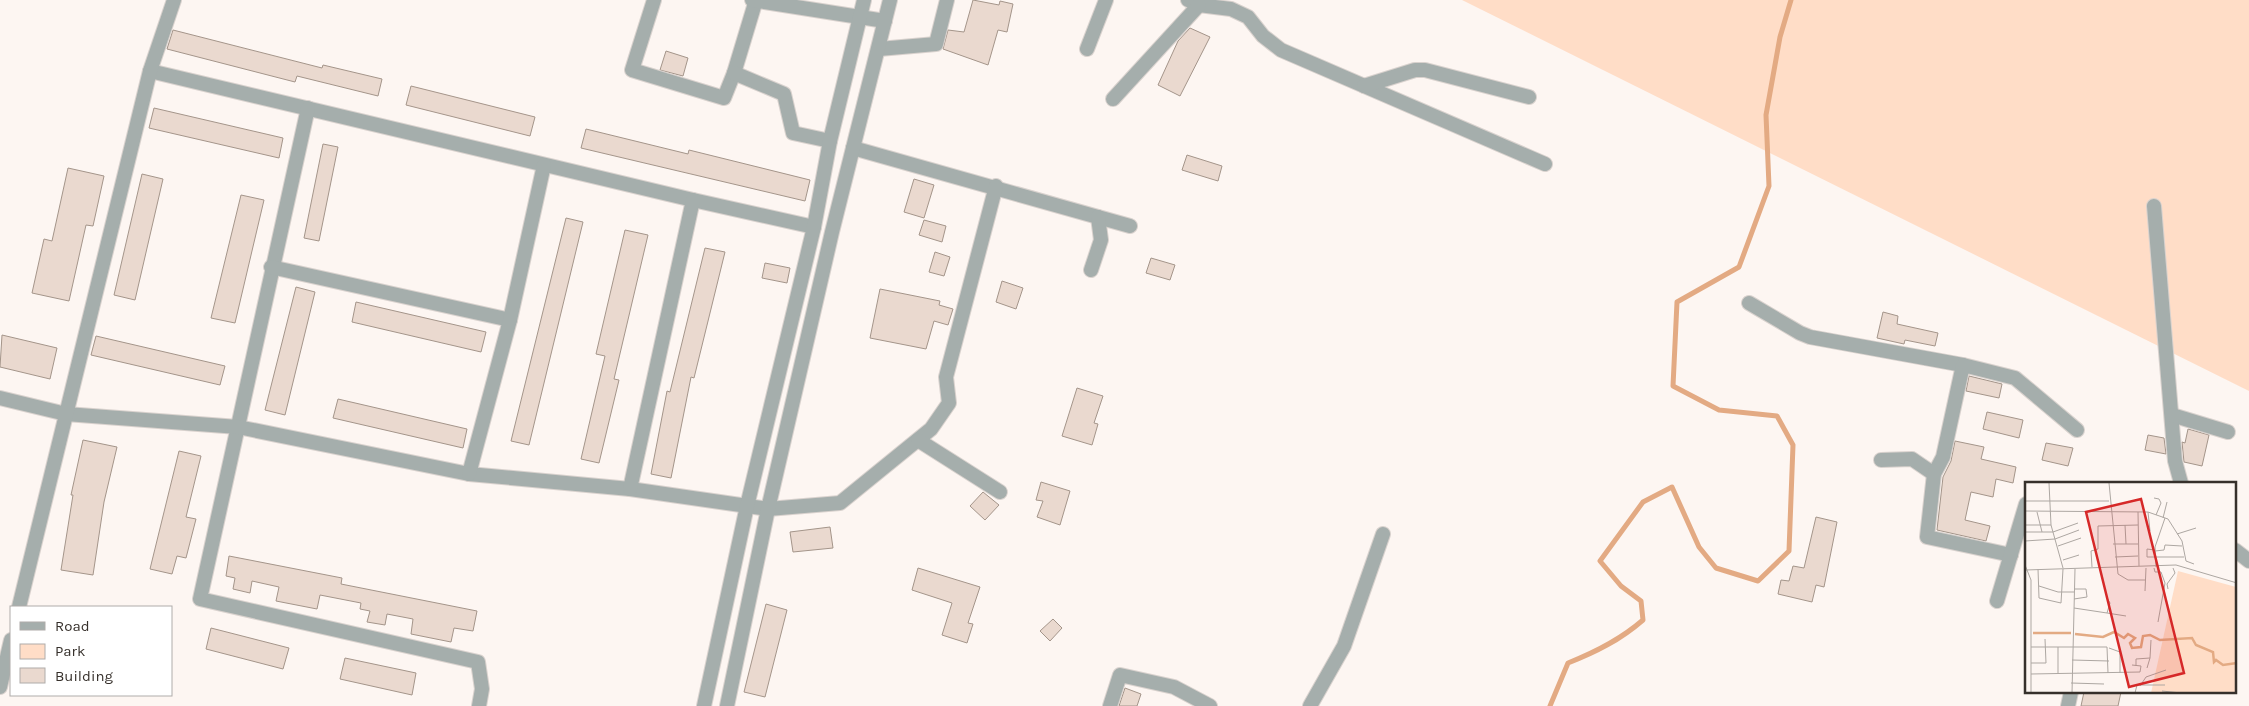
<svg xmlns="http://www.w3.org/2000/svg" width="2249" height="706" font-family="Karla,sans-serif">
<rect width="100%" height="100%" fill="#fdf6f2"/>
<path fill="#ffddc7" d="M 1462,0 L 2249,0 L 2249,391 Z"/>
<g fill="none" stroke-linecap="round" stroke-linejoin="round">
<path stroke="#e3aa83" stroke-width="5" d="M 1550,706 L 1568,663 C 1596,652 1620,640 1643,620 L 1641,601 L 1621,586 L 1600,561 L 1643,502 L 1672,487 L 1699,547 L 1716,568 L 1758,581 L 1789,551 L 1793,445 L 1777,416 L 1719,410 L 1673,386 L 1677,302 L 1739,267 L 1769,186 L 1766,115 L 1780,37 L 1791,0"/>
</g>
<g fill="#ead9cf" stroke="#a4958a">
<path d="M 973,0 L 999,5 L 1000,1 L 1013,4 L 1007,32 L 998,30 L 988,65 L 943,49 L 948,30 L 964,32 Z"/>
<path d="M 1190,28 L 1210,37 L 1180,96 L 1158,85 L 1178,41 Z"/>
<path d="M 173,30 L 322,68 L 323,65 L 382,79 L 378,96 L 297,76 L 295,82 L 167,49 Z"/>
<path d="M 666,51 L 688,58 L 683,76 L 660,70 Z"/>
<path d="M 411,86 L 535,117 L 530,136 L 406,105 Z"/>
<path d="M 154,108 L 283,138 L 279,158 L 149,128 Z"/>
<path d="M 586,129 L 688,154 L 689,150 L 810,180 L 805,201 L 581,148 Z"/>
<path d="M 323,144 L 338,147 L 319,241 L 304,238 Z"/>
<path d="M 1187,155 L 1222,166 L 1218,181 L 1182,170 Z"/>
<path d="M 68,168 L 104,176 L 93,226 L 86,225 L 69,301 L 32,293 L 44,239 L 52,241 Z"/>
<path d="M 142,174 L 163,179 L 135,300 L 114,295 Z"/>
<path d="M 914,179 L 934,185 L 924,218 L 904,212 Z"/>
<path d="M 241,195 L 264,200 L 235,323 L 211,318 Z"/>
<path d="M 566,218 L 583,222 L 529,445 L 511,441 Z"/>
<path d="M 924,220 L 946,226 L 942,242 L 919,235 Z"/>
<path d="M 625,230 L 648,235 L 614,379 L 619,380 L 599,463 L 581,459 L 605,356 L 596,354 Z"/>
<path d="M 705,248 L 725,252 L 694,378 L 691,377 L 671,478 L 651,474 L 667,391 L 670,392 Z"/>
<path d="M 935,252 L 950,257 L 944,276 L 929,272 Z"/>
<path d="M 1151,258 L 1175,265 L 1170,280 L 1146,273 Z"/>
<path d="M 765,263 L 790,268 L 787,283 L 762,278 Z"/>
<path d="M 1002,281 L 1023,288 L 1016,309 L 996,302 Z"/>
<path d="M 296,287 L 315,292 L 285,415 L 265,410 Z"/>
<path d="M 880,289 L 940,301 L 939,305 L 953,309 L 948,325 L 934,321 L 926,349 L 870,338 Z"/>
<path d="M 356,302 L 486,332 L 481,352 L 352,322 Z"/>
<path d="M 1883,312 L 1898,316 L 1897,324 L 1938,333 L 1935,346 L 1905,340 L 1904,344 L 1877,338 Z"/>
<path d="M 2,335 L 57,348 L 50,379 L 0,367 Z"/>
<path d="M 96,336 L 225,366 L 220,385 L 91,355 Z"/>
<path d="M 1969,376 L 2002,384 L 1999,398 L 1966,391 Z"/>
<path d="M 1077,388 L 1103,396 L 1094,423 L 1098,424 L 1092,445 L 1062,436 Z"/>
<path d="M 338,399 L 467,429 L 463,448 L 333,418 Z"/>
<path d="M 1987,412 L 2023,420 L 2019,438 L 1983,429 Z"/>
<path d="M 2188,429 L 2209,435 L 2202,466 L 2184,462 L 2182,442 L 2185,443 Z"/>
<path d="M 2148,435 L 2164,438 L 2166,454 L 2145,450 Z"/>
<path d="M 83,440 L 117,447 L 104,502 L 93,575 L 61,570 L 73,495 L 71,495 Z"/>
<path d="M 1955,441 L 1984,447 L 1981,459 L 2016,467 L 2013,483 L 1996,479 L 1993,497 L 1971,492 L 1965,520 L 1990,526 L 1986,541 L 1937,530 L 1943,477 L 1951,461 Z"/>
<path d="M 2046,443 L 2073,448 L 2068,466 L 2042,460 Z"/>
<path d="M 179,451 L 201,456 L 186,517 L 196,519 L 186,558 L 177,556 L 172,574 L 150,569 Z"/>
<path d="M 1041,482 L 1070,491 L 1060,525 L 1037,517 L 1043,501 L 1036,500 Z"/>
<path d="M 983,492 L 999,505 L 985,520 L 970,506 Z"/>
<path d="M 1816,517 L 1837,522 L 1824,587 L 1816,585 L 1812,602 L 1778,594 L 1781,580 L 1789,581 L 1793,566 L 1804,568 Z"/>
<path d="M 830,527 L 833,548 L 793,552 L 790,532 Z"/>
<path d="M 229,556 L 342,578 L 341,584 L 477,611 L 473,631 L 454,628 L 451,642 L 411,634 L 413,619 L 387,614 L 385,625 L 367,622 L 370,611 L 360,609 L 361,603 L 320,595 L 317,609 L 276,601 L 279,587 L 252,581 L 250,593 L 233,589 L 235,578 L 226,576 Z"/>
<path d="M 918,568 L 980,587 L 968,623 L 973,624 L 967,643 L 942,635 L 952,603 L 912,590 Z"/>
<path d="M 766,604 L 787,610 L 765,697 L 744,692 Z"/>
<path d="M 1053,619 L 1062,628 L 1050,641 L 1040,631 Z"/>
<path d="M 211,628 L 289,648 L 283,669 L 206,649 Z"/>
<path d="M 345,658 L 416,673 L 412,695 L 340,679 Z"/>
<path d="M 1125,688 L 1141,694 L 1137,706 L 1119,706 Z"/>
<path d="M 2084,692 L 2121,692 L 2118,706 L 2081,706 Z"/>
</g>
<g fill="none" stroke-linecap="round" stroke-linejoin="round">
<g stroke="#d9d2ce" stroke-width="16">
<g id="minor">
<path d="M 654,0 L 632,70 L 724,98 L 734,73 L 756,0"/>
<path d="M 752,0 L 885,21"/>
<path d="M 1188,0 L 1199,5 L 1231,9 L 1248,17 L 1263,36 L 1281,50 L 1545,164"/>
<path d="M 879,49 L 936,44 L 947,0"/>
<path d="M 1087,49 L 1106,0"/>
<path d="M 150,71 L 693,200 L 814,227"/>
<path d="M 734,73 L 784,94 L 793,133 L 830,141"/>
<path d="M 1364,86 L 1415,70 L 1425,70 L 1529,97"/>
<path d="M 1113,99 L 1199,5"/>
<path d="M 308,108 L 200,599 L 478,662 L 482,689 L 479,706"/>
<path d="M 853,148 L 1130,226"/>
<path d="M 2154,206 L 2175,461 L 2181,483"/>
<path d="M 271,267 L 510,320"/>
<path d="M 1091,270 L 1101,240 L 1098,217"/>
<path d="M 1749,303 L 1800,333 L 1810,337 L 1963,365"/>
<path d="M 0,398 L 66,414 L 238,427 L 469,474 L 630,489 L 768,509 L 840,503 L 931,429 L 949,403 L 946,377 L 996,186"/>
<path d="M 2172,415 L 2228,432"/>
<path d="M 918,440 L 1000,492"/>
<path d="M 1881,460 L 1912,459 L 1934,474"/>
<path d="M 469,474 L 510,320 L 544,165"/>
<path d="M 630,489 L 693,200"/>
<path d="M 2235,550 L 2249,561"/>
<path d="M 2011,555 L 1927,537 L 1934,474 L 1943,457 L 1963,365 L 2015,378 L 2077,430"/>
<path d="M 1997,601 L 2026,504"/>
<path d="M 19,607 L 150,71 L 174,0"/>
<path d="M 0,687 L 11,640"/>
<path d="M 1110,706 L 1120,675 L 1174,687 L 1210,706"/>
<path d="M 1310,706 L 1344,646 L 1383,534"/>
<path d="M 2068,706 L 2071,692"/>
</g>
</g>
<g stroke="#d9d2ce" stroke-width="16">
<g id="tertiary">
<path d="M 704,706 L 747,506 L 814,227 L 830,141 L 864,0"/>
<path d="M 727,706 L 768,509 L 832,232 L 890,0"/>
</g>
</g>
<use href="#minor" stroke="#a5aeac" stroke-width="14"/>
<use href="#tertiary" stroke="#a5aeac" stroke-width="14"/>
</g>
<g transform="translate(2025 482)">
<rect width="211" height="211" fill="#fdf6f2"/>
<path d="M 153,89 L 211,105 L 211,211 L 126,211 Z" fill="#ffddc7"/>
<path fill="none" stroke="#e3aa83" stroke-width="2.5" d="M 8,151 L 46,151M 50,152 L 78,155 L 89,150 L 99,156 L 103,152 L 110,156 L 105,161 L 107,166 L 116,165 L 118,154 L 125,153 L 135,158 L 167,156 L 171,163 L 188,170 L 189,180 L 191,178 L 198,183 L 212,181"/>
<path fill="none" stroke="#ada7a2" stroke-width="1" d="M 24,1 L 26,43 L 38,86M 84,1 L 93,92 L 103,98 L 120,98M 129,16 L 134,17 L 136,21 L 131,33M 0,19 L 84,19M 0,29 L 123,30 L 143,37 L 157,59 L 161,79 L 169,82M 12,30 L 17,50M 113,30 L 114,84M 123,30 L 125,49M 138,36 L 142,20M 0,43 L 26,43M 100,43 L 101,62M 0,50 L 28,50 L 53,41M 152,52 L 171,46M 0,59 L 30,57 L 54,48M 88,62 L 113,62M 33,64 L 56,56M 130,68 L 122,67 L 122,75 L 159,75M 130,69 L 139,68 L 140,63 L 157,64M 90,75 L 113,74M 38,78 L 54,73M 0,83 L 6,98 L 6,211M 67,85 L 66,69 L 73,67 L 73,44 L 113,43M 131,85 L 130,65 L 140,36M 129,86 L 130,90 L 136,90 L 140,101 L 133,140M 13,87 L 14,116 L 36,121 L 38,87M 1,88 L 151,83 L 212,101M 14,104 L 33,110 L 49,110M 143,107 L 142,102 L 150,91 L 148,86M 120,109 L 121,86M 49,117 L 62,115 L 61,107 L 49,107M 49,126 L 82,131 L 85,121 L 82,116M 82,131 L 101,134M 6,165 L 82,165 L 83,191M 33,165 L 33,191M 84,166 L 95,170 L 95,191M 125,176 L 126,158M 47,178 L 84,179M 6,181 L 21,181 L 20,157M 111,184 L 111,177 L 125,176 L 122,186M 6,192 L 115,190 L 116,184 L 107,183M 46,201 L 79,202M 115,204 L 121,195 L 141,188M 137,209 L 156,211M 47,211 L 50,87M 110,211 L 112,203 L 140,203"/>
<path fill="#d62828" fill-opacity="0.15" stroke="#d62828" stroke-width="2.5" d="M 116,17 L 159,191 L 104,205 L 61,30 Z"/>
<rect width="211" height="211" fill="none" stroke="#36302b" stroke-width="2.5"/>
</g>
<rect x="10" y="606" width="162" height="90" fill="#ffffff" stroke="#afacaa"/>
<rect x="20" y="622" width="25" height="8" fill="#a5aeac" stroke="#afacaa"/>
<text x="55" y="631" font-size="15" fill="#36302b">Road</text>
<rect x="20" y="644" width="25" height="15" fill="#ffddc7" stroke="#afacaa"/>
<text x="55" y="656" font-size="15" fill="#36302b">Park</text>
<rect x="20" y="668" width="25" height="15" fill="#ead9cf" stroke="#afacaa"/>
<text x="55" y="681" font-size="15" fill="#36302b">Building</text>
</svg>
